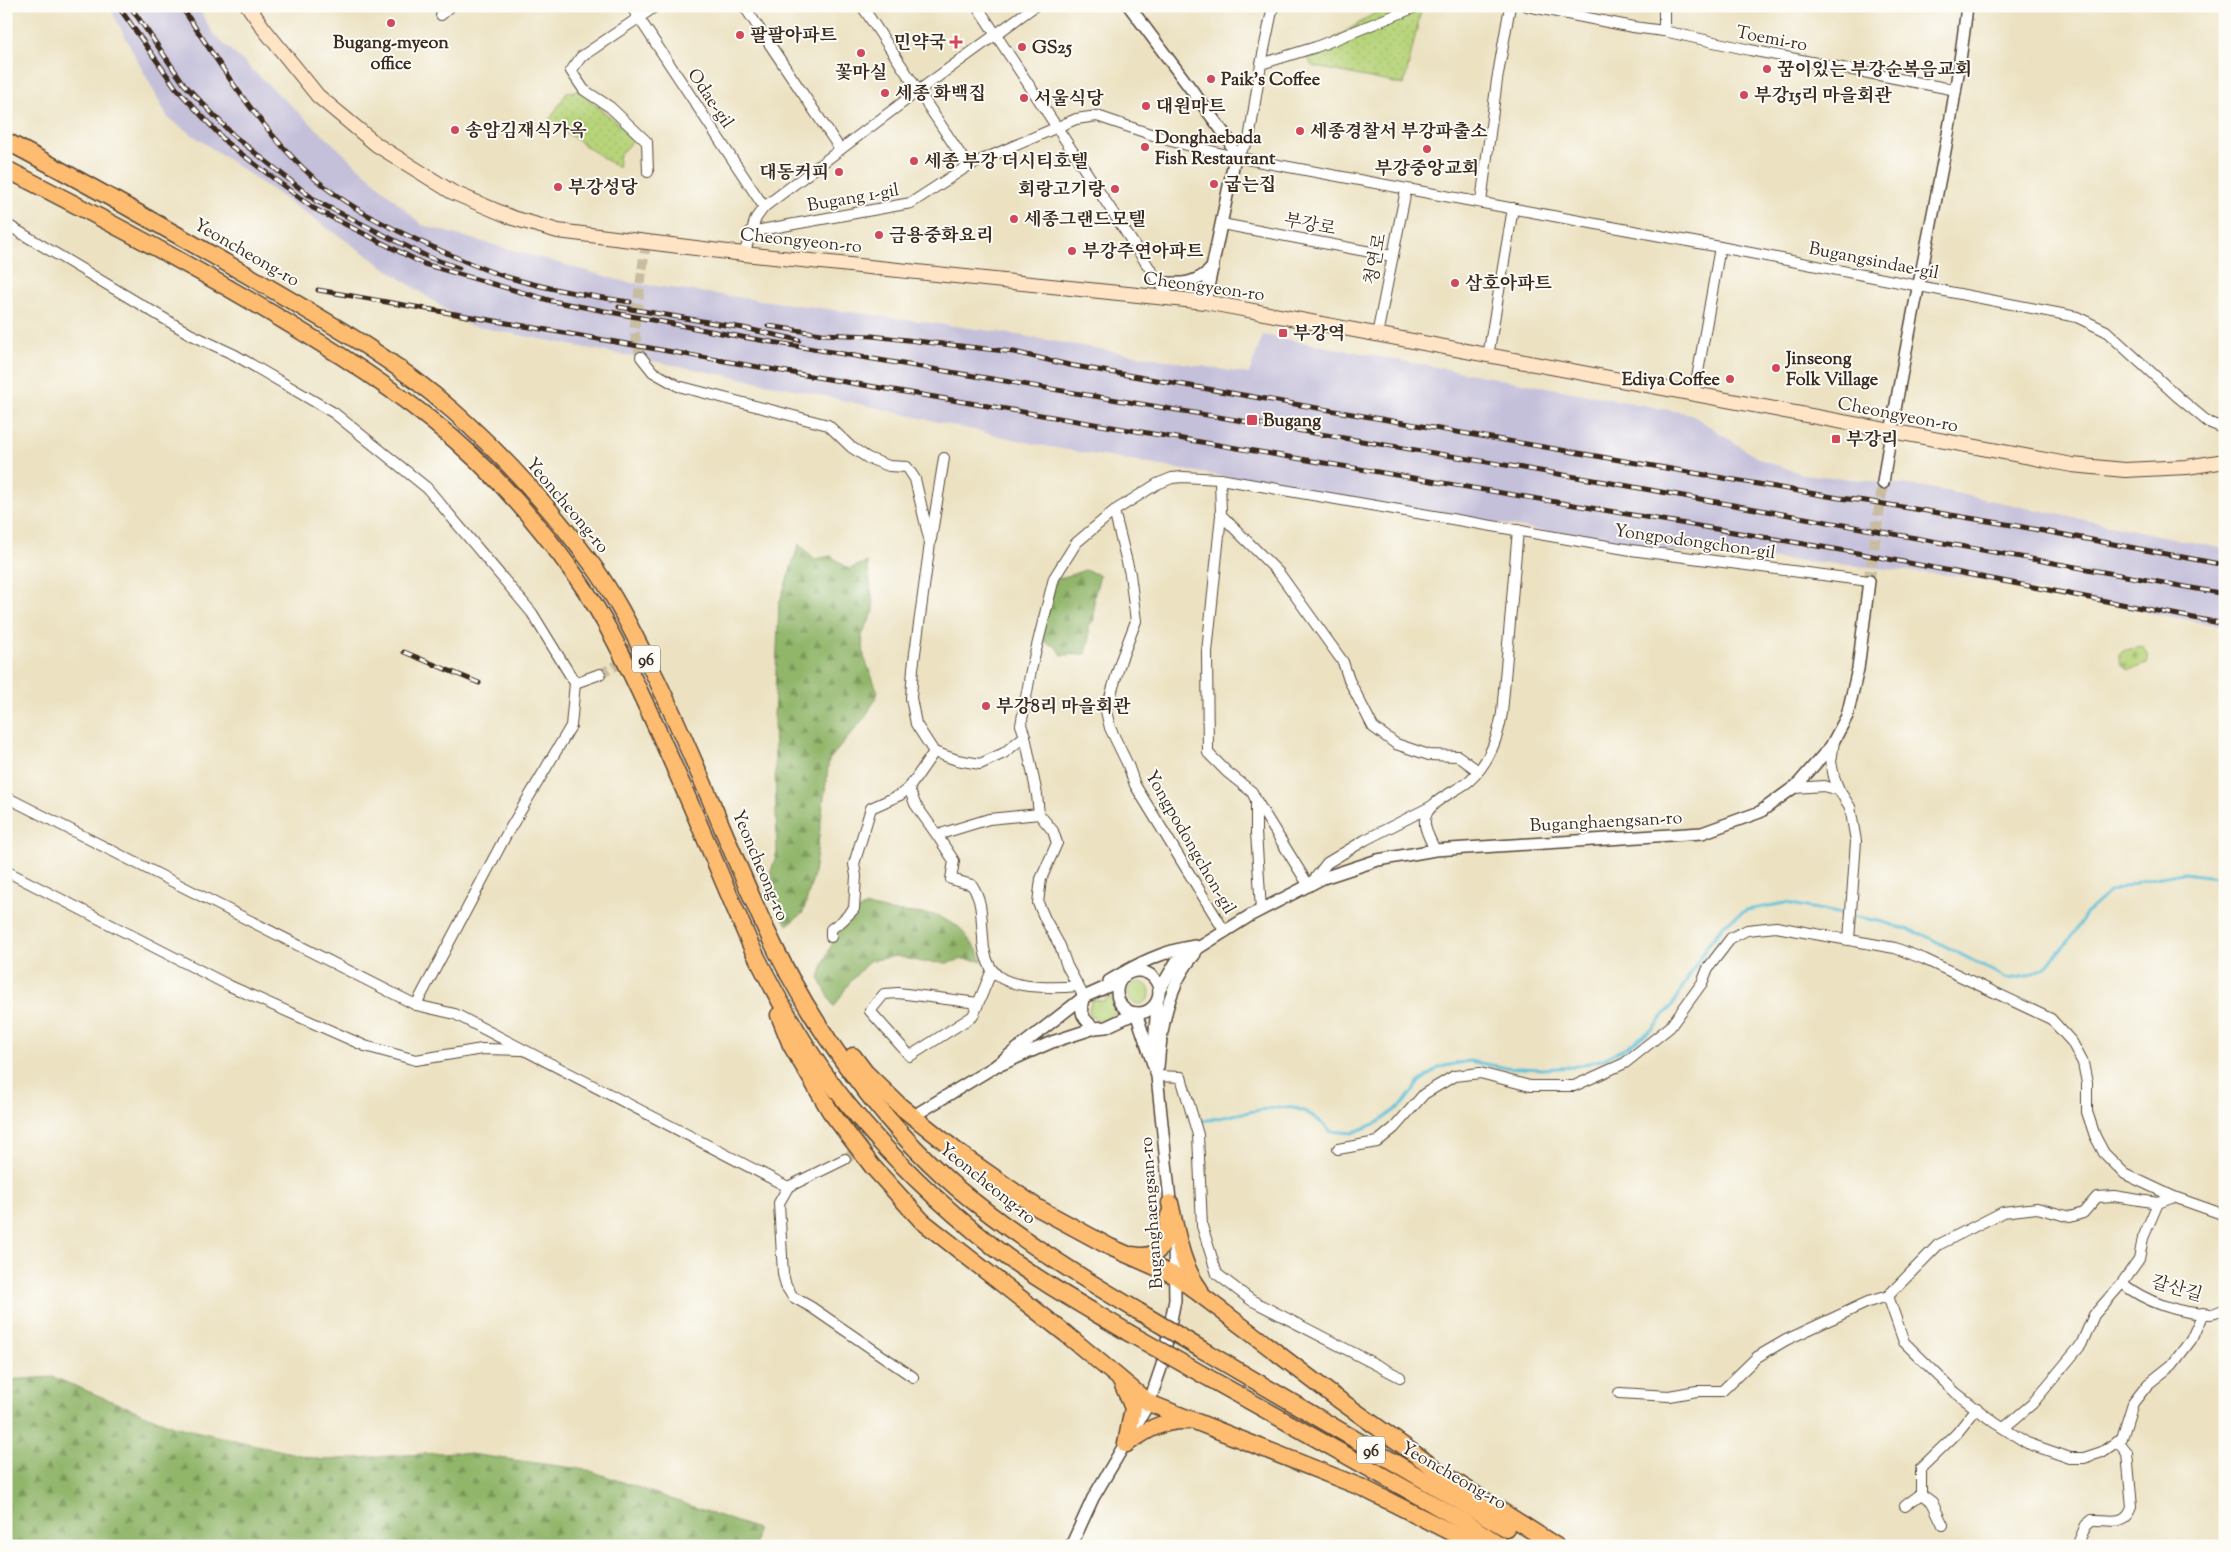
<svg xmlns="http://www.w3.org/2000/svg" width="2231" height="1552" font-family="'Sorts Mill Goudy','Noto Serif KR',serif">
<defs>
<pattern id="forest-firs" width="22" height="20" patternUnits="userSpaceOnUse" patternTransform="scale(1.25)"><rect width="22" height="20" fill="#91b66a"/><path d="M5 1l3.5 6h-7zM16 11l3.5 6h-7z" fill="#789457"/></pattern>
<pattern id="cemetery-stones" width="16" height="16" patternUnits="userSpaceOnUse" patternTransform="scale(1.25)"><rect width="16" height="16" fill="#b7d47a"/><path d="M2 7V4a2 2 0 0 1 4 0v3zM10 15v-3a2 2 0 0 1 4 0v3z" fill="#9eb669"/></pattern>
<pattern id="park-dots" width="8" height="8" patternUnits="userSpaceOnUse" patternTransform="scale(1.25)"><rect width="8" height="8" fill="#b7d47a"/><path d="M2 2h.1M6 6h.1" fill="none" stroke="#9eb669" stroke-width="1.8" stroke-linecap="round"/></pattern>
</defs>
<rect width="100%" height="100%" fill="#fdfcf7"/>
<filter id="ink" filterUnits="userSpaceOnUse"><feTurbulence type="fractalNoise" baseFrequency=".02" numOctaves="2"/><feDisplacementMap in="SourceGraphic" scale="10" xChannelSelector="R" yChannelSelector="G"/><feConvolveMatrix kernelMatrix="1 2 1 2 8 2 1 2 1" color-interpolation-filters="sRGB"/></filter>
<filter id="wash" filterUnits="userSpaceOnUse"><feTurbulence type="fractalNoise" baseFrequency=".0096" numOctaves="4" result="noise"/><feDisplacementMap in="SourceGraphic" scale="20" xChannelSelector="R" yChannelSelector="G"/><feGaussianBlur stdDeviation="1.12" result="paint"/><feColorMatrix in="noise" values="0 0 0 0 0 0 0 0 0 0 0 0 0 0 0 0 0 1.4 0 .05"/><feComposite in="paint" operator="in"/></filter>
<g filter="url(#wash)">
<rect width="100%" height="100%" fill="#ece2c2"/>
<path fill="#c5c0da" d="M 109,6 L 197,6 L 214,35 L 422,225 L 626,282 L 999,332 L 1249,374 L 1263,335 L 1691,414 L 1759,459 L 1803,474 L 1926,487 L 2225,549 L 2225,627 L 1966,577 L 1817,562 L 1653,550 L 1044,446 L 780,386 L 468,325 L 168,118 Z"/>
<g fill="#b7d47a" stroke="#797f4c">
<circle cx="1139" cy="993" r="11"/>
<path d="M 1110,997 L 1117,1012 C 1107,1019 1100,1025 1090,1015 L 1089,1009 L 1092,1000 L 1104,1001 Z"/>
</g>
<g fill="url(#forest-firs)" stroke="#667044">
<path d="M 799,544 L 815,559 L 831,556 L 849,569 L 867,562 L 874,611 L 862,635 L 864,657 L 878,692 L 867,715 L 829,760 L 814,874 L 803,913 L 787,925 L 766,888 L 777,852 L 774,717 L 779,604 Z"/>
<path d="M 1085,570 L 1100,575 L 1094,597 L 1094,620 L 1089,626 L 1089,641 L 1086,654 L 1062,655 L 1056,647 L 1045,642 L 1042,634 L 1056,580 Z"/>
<path d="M 866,906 L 890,911 L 937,915 L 959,927 L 978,951 L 982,961 L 964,959 L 947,963 L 921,962 L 896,956 L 869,961 L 849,983 L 834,1007 L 819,978 C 826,953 841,918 866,906 Z"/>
<path d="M 53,1377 L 173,1426 L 322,1460 L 455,1452 L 588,1470 L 757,1529 L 755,1546 L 6,1546 L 6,1380 Z"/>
</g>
<path fill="url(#cemetery-stones)" stroke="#797f4c" d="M 2142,647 C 2149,652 2149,656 2147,664 L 2128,670 C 2122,667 2119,662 2119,654 L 2125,650 Z"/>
<g fill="url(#park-dots)" stroke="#797f4c">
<path d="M 1386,6 L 1422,6 L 1404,85 L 1312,66 L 1307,56 Z"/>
<path d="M 578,91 L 614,120 L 634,139 L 620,154 L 618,168 L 549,121 L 567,92 Z"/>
</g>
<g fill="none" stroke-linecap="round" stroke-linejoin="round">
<path stroke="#5bbfd9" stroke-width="3" d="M 1201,1121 C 1227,1118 1274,1103 1298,1109 C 1311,1113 1321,1121 1330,1131 L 1352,1133 L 1379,1122 L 1403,1104 L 1419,1082 L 1440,1067 L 1469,1061 L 1502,1067 L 1542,1069 L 1572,1067 L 1601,1060 L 1627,1047 L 1653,1029 L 1671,1007 L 1707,946 L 1724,925 L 1746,910 L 1786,903 L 1883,922 L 1922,934 L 2008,979 L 2027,976 L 2044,968 L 2068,942 L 2087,912 L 2109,892 L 2144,880 L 2183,873 L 2225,878"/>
</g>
</g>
<g filter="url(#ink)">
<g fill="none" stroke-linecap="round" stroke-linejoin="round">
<g stroke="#c9bda1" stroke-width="10" stroke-dasharray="10 5" stroke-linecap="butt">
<path d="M 641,357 L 634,331 L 646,242"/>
<path d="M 600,674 L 652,647"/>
</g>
<g stroke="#c9bda1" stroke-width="11" stroke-dasharray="11 5.5" stroke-linecap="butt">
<path d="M 1869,581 L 1883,483"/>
<path d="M 845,1159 L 918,1113"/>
</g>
<g stroke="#564637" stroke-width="12">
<g id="minor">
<path d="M 631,6 L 764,207"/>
<path d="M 744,6 L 840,149"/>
<path d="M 862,6 L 968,166"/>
<path d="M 977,6 L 1156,278 L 1172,299"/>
<path d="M 1527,6 L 1633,27 L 1664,31"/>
<path d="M 1664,6 L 1664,31 L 1750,50 L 1956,90"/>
<path d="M 441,15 L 451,6"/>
<path d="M 1261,64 L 1273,6"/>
<path d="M 1235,157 L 1249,140 L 1261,64 L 1316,47 L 1418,6"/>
<path d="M 648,172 L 647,142 L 610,107 L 584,90 L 571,71 L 581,57 L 656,6"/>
<path d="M 1481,202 L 1497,80 L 1510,6"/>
<path d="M 6,224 L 190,334 L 235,355 L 334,413 L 427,488 L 532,613 L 575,683 L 571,726 L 505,837 L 416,1005"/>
<path d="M 1222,224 L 1392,256"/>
<path d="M 750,232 L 911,203 L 968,166 L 1076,119 L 1097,116 L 1171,141 L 1235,157 L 1720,247 L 2077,317 L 2106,331 L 2178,397 L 2208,422 L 2225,429"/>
<path d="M 744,254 L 756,218 L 764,207 L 918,91 L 1035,6"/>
<path d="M 1377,335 L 1406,190"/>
<path d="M 1488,356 L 1513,208"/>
<path d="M 641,357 L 653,372 L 678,386 L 828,425 L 851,447 L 868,458 L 889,466 L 907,467 L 915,479 L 930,543 L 913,668 L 911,698 L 916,724 L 934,752 L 957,760 L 980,764 L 1004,753 L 1025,736 L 1021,725 L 1031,670 L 1054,578 L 1076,543 L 1114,511"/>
<path d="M 1694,395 L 1720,247"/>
<path d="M 1220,479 L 1221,515 L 1279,573 L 1343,662 L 1349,680 L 1373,727 L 1396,744 L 1429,755 L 1458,756 L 1477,770"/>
<path d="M 1221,515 L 1207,652 L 1208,753 L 1227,772 L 1252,792 L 1256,800 L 1256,832 L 1261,910"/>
<path d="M 931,539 L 944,458"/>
<path d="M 575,683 L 600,674"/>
<path d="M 1025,736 L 1037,795 L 1039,814 L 1053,831 L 1057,843 L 1041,879 L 1038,903 L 1045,919 L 1060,946 L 1067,966 L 1084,997"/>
<path d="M 1834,741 L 1831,762 L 1834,777 L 1839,790 L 1850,807 L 1856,841 L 1849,940 L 1895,948 L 1924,959 L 2051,1019 L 2072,1042 L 2083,1063 L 2087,1083 L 2087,1112 L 2095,1136 L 2104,1153 L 2125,1174 L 2174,1197 L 2225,1215"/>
<path d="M 934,752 L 909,788 L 915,804 L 937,835 L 989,819 L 1039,814"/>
<path d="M 1794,788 L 1824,786 L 1839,790"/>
<path d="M 6,797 L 416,1005 L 455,1014 L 788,1187"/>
<path d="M 1256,800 L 1309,886 L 1327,863 L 1365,840 L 1432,806"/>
<path d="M 937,835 L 954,861 L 951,879 L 972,885 C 983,902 981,918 983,937 C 983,950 987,967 998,976 C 1015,989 1057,988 1078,986"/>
<path d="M 1435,850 C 1432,843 1426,833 1425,825 C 1422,802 1455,793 1469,781 C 1488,764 1498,738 1502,713 L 1518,530"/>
<path d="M 6,871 L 230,986 L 365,1046 L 416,1060 L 482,1049 L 522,1050"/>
<path d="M 1225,932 L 1135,785 L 1128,765 L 1110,728 L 1106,711 L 1121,660 L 1136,621 L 1130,574 L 1114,511 L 1157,484 L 1172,478 L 1183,477 L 1220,479 L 1631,550 L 1869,581"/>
<path d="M 831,937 L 831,929 L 842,921 L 854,909 L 856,876 L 854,864 L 871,808 L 900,795 L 909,788"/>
<path d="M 978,1003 L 898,993 L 884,994 L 870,1011 L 910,1056 L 973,1016 L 992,970"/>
<path d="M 1157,1076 L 1181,1077 L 1198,1135 L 1202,1226 L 1217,1274 L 1251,1300 L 1400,1377"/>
<path d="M 1338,1149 L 1377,1142 L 1394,1128 L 1424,1094 L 1454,1076 L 1480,1073 L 1530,1086 L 1574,1086 L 1625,1063 L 1670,1027 L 1702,983 L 1708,968 L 1731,938 L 1747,930 L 1776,927 L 1849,940"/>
<path d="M 845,1159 L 788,1187 L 779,1203 L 783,1274 L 786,1286 L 793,1297 L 811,1307 L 913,1377"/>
<path d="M 2122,1283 C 2145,1302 2181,1314 2210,1314 C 2215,1314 2220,1311 2225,1309"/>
<path d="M 1888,1296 L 1904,1342 L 1956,1393 L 1995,1423 L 2027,1443 L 2070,1458 L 2084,1458 L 2102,1452 L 2122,1438 L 2133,1403 L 2148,1384 L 2172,1365 L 2191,1340 L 2203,1313"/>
<path d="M 1637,1394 L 1619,1393 L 1669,1396 L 1697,1391 L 1722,1391 L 1757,1357 L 1786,1340 L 1868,1302 L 1888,1296 L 1938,1245 L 2003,1212 L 2037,1208 L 2070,1217 L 2083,1213 L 2097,1197 L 2114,1196 L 2158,1203 L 2174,1197"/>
<path d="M 2004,1428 L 2032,1404 L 2081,1345 L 2094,1315 L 2122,1283 L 2139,1259 L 2143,1238 L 2158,1203"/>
<path d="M 1905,1506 L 1921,1494"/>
<path d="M 1943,1525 L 1932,1502 L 1921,1494 L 1921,1468 L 1957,1433 L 1977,1408"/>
<path d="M 2077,1546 L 2086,1525 L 2092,1520 C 2108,1519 2125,1527 2132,1507 L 2127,1453 L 2117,1441"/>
</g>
</g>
<g stroke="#564637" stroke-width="14">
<g id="tertiary">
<path d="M 1129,6 L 1229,140 L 1235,157 L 1205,302"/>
<path d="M 1159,282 C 1180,285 1198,284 1213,267"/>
<path d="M 1883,483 C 1906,323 1949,166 1967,6"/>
<circle cx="1138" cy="992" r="21"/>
<path d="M 1109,981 C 1137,964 1162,951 1195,946"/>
<path d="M 1120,981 L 1084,997 C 1078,1011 1083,1020 1095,1028 L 1106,1027 L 1136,1013 L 1157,1076 L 1171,1210"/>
<path d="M 1159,991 L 1176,962 L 1251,915 L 1323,878 L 1378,860 L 1435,850 L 1702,833 L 1760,812 L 1797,785 L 1831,746 L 1847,716 L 1858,669 L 1869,581"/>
<path d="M 1154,1049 L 1157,1002"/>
<path d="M 1000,1065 L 1052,1042 L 1095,1028"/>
<path d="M 1158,1067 C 1161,1028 1168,984 1195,954"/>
<path d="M 920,1112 L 994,1067 L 1085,996"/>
<path d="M 1071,1546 L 1093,1498 L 1149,1403 L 1162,1365 L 1175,1300 L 1174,1241"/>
</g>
</g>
<g stroke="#564637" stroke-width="16">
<path id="secondary" d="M 248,6 L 264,29 L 318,96 L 377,145 L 452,192 L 513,218 L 558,231 L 744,254 L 1205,302 L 2072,465 L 2125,470 L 2187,467 L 2225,461"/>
</g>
<g stroke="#564637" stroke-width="19">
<g id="trunk">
<path d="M 6,141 C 88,184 169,230 249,276 C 319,317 392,357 453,411 C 505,457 553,511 594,567 C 617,599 634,635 652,670 C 693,753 726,840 764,925 C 807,1020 878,1120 957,1188 C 1013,1235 1075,1274 1138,1311"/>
<path d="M 6,169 C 89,211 170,254 249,300 C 312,337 375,375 432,421 C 487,464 536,520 577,578 C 604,616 624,658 644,701 C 683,782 716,866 752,948 C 779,1001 811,1060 849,1106 C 892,1159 942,1206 995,1248 C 1037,1280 1084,1306 1129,1333"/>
<path d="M 779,1015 L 791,1045 L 830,1111 L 872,1166 L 922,1221 L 1066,1334 L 1149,1403 L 1363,1488 L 1478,1546"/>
<path d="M 853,1056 L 865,1072 L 900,1106 L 959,1153 L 1038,1208 L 1110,1247 L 1176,1276 L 1331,1394 L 1440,1472 L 1556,1546"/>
<path d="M 1170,1203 C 1177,1233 1181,1265 1200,1290"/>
<path d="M 1133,1255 C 1164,1261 1166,1239 1169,1215"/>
<path d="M 1201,1349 L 1506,1528"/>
<path d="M 1191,1368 L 1463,1521 L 1502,1546"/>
<path d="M 1122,1383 L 1133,1408 L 1126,1444"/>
<path d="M 1126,1444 C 1147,1430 1162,1420 1188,1421"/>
</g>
</g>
<use href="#minor" stroke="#fff" stroke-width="10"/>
<use href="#tertiary" stroke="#fff" stroke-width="11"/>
<use href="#secondary" stroke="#ffe4c6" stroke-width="14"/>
<use href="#trunk" stroke="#febc71" stroke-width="16"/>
<g stroke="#3b2a1e" stroke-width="5">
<g id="rail">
<path d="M 118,6 L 176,88 L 227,143 L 313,208 L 424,264 L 552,301 L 742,337 L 1606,482 L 2225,594"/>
<path d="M 130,6 L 184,84 L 234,136 L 316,201 L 426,256 L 459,268"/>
<path d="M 181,6 C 217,60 251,115 296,161 C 336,203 391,229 444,252 C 467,262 490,273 514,279 C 552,290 591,296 630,302"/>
<path d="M 318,290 L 816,377 L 1852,552 L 2225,624"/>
<path d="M 619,307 L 743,328 L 799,340"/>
<path d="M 768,326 L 822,334 L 872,336 L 1014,352 L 1069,365 L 1839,498 L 1866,501 L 2012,525 L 2225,565"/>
<path d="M 404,652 L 479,683"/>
</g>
</g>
<use href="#rail" stroke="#fdfcf7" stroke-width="3" stroke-dasharray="9" stroke-linecap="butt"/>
<g stroke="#564637" stroke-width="19" stroke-linecap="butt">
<g id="trunk-bridge">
<path d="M 1138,1311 L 1201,1349"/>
<path d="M 1129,1333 L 1191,1368"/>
</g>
</g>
<use href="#trunk-bridge" stroke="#febc71" stroke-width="16"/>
</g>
</g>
<g fill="#d1495b" stroke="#fdfcf7" stroke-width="2">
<circle cx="391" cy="23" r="5"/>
<circle cx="740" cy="35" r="5"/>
<path d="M953.5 34.5h5v5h5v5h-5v5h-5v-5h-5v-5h5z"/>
<circle cx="1022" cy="47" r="5"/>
<circle cx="861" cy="53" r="5"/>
<circle cx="1767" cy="69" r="5"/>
<circle cx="1211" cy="79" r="5"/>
<circle cx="885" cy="93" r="5"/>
<circle cx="1744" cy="95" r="5"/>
<circle cx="1024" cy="98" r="5"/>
<circle cx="1146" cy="106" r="5"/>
<circle cx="455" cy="130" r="5"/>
<circle cx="1300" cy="131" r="5"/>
<circle cx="1145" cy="147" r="5"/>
<circle cx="1427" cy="149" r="5"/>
<circle cx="914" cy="161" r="5"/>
<circle cx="839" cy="172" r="5"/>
<circle cx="1214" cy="184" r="5"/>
<circle cx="558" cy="187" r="5"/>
<circle cx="1115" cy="189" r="5"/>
<circle cx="1014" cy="219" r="5"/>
<circle cx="879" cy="235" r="5"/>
<circle cx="1072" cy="251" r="5"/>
<circle cx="1455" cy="283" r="5"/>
<rect x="1278" y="328" width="10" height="10" rx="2.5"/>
<circle cx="1776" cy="368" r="5"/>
<circle cx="1730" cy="379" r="5"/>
<rect x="1246" y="414" width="12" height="12" rx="2.5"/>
<rect x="1831" y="434" width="10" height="10" rx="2.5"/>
<circle cx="986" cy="706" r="5"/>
</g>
<g text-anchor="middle" stroke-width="4" stroke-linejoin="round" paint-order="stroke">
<g fill="#fdfcf7" stroke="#75695f" stroke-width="1">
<rect x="632" y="645.5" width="28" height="27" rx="4"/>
<rect x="1357" y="1436.5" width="28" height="27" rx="4"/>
</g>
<g font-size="16" font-weight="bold" fill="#3b2a1e">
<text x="646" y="665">96</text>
<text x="1371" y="1456">96</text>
</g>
<g font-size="18" font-weight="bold" fill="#3b2a1e" stroke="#fdfcf7" text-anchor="start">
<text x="750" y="41">팔팔아파트</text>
<text x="391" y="48" text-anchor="middle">Bugang-myeon<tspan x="391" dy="21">office</tspan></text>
<text x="946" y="48" text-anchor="end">민약국</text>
<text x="1032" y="53">GS25</text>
<text x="1777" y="75">꿈이있는 부강순복음교회</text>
<text x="861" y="78" text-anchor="middle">꽃마실</text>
<text x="1221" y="85">Paik's Coffee</text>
<text x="895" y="99">세종 화백집</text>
<text x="1754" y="101">부강15리 마을회관</text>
<text x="1034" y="104">서울식당</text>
<text x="1156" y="112">대원마트</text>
<text x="465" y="136">송암김재식가옥</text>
<text x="1310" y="137">세종경찰서 부강파출소</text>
<text x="1155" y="143">Donghaebada<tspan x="1155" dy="21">Fish Restaurant</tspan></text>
<text x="924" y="167">세종 부강 더시티호텔</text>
<text x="1427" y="174" text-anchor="middle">부강중앙교회</text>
<text x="829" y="178" text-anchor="end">대동커피</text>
<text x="1224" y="190">굽는집</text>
<text x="568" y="193">부강성당</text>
<text x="1105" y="195" text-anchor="end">회랑고기랑</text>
<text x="1024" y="225">세종그랜드모텔</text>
<text x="889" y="241">금용중화요리</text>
<text x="1082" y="257">부강주연아파트</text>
<text x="1465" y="289">삼호아파트</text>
<text x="1293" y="339">부강역</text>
<text x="1786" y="364">Jinseong<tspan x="1786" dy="21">Folk Village</tspan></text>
<text x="1720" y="385" text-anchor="end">Ediya Coffee</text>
<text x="1263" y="426">Bugang</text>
<text x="1846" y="445">부강리</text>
<text x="996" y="712">부강8리 마을회관</text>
</g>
<g font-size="18" fill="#3b2a1e" stroke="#fdfcf7">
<text transform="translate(1772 38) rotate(11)" y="6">Toemi-ro</text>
<text transform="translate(711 98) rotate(56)" y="6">Odae-gil</text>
<text transform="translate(853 197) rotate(-10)" y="6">Bugang 1-gil</text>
<text transform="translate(1310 224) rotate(11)" y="6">부강로</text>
<text transform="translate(801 240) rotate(6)" y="6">Cheongyeon-ro</text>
<text transform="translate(247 252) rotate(30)" y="6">Yeoncheong-ro</text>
<text transform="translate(1375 259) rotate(-79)" y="6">청연로</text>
<text transform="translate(1874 260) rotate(11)" y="6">Bugangsindae-gil</text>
<text transform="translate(1204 286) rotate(8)" y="6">Cheongyeon-ro</text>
<text transform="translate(1898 414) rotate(11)" y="6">Cheongyeon-ro</text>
<text transform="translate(568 505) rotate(50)" y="6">Yeoncheong-ro</text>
<text transform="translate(1695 541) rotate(8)" y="6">Yongpodongchon-gil</text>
<text transform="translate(1606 821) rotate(-3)" y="6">Buganghaengsan-ro</text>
<text transform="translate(1191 842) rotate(60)" y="6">Yongpodongchon-gil</text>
<text transform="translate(761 865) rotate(67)" y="6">Yeoncheong-ro</text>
<text transform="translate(988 1183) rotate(39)" y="6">Yeoncheong-ro</text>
<text transform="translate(1151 1213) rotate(-94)" y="6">Buganghaengsan-ro</text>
<text transform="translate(2177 1288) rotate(16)" y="6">갈산길</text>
<text transform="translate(1454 1475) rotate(30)" y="6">Yeoncheong-ro</text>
</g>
</g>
<rect width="2231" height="1552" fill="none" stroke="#fdfcf7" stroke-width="25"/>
</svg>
